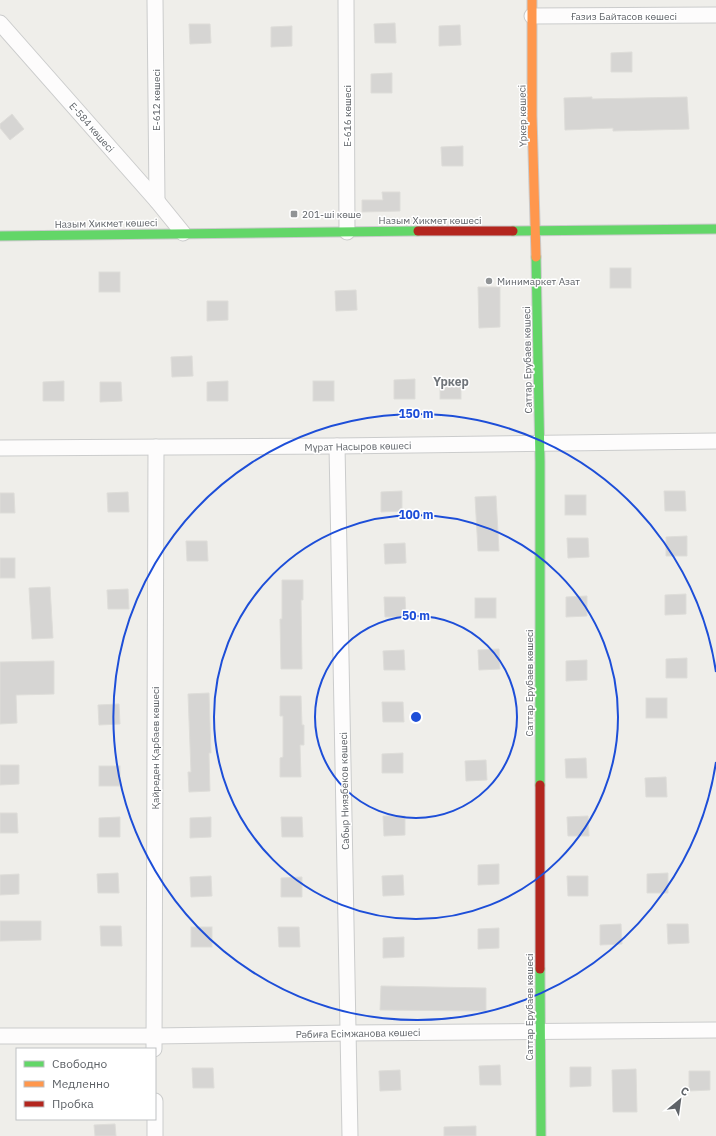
<svg xmlns="http://www.w3.org/2000/svg" width="716" height="1136" font-family="'IBM Plex Sans',sans-serif">
<rect width="100%" height="100%" fill="#efeeea"/>
<g fill="#d6d5d3" stroke="#deddd9">
<path d="M 395,23 L 396,43 L 375,43 L 374,24 Z"/>
<path d="M 189,24 L 210,24 L 211,43 L 190,44 Z"/>
<path d="M 460,25 L 461,45 L 439,46 L 439,26 Z"/>
<path d="M 292,26 L 292,46 L 271,47 L 271,27 Z"/>
<path d="M 632,52 L 632,72 L 611,72 L 611,53 Z"/>
<path d="M 392,73 L 392,93 L 371,93 L 371,74 Z"/>
<path d="M 592,97 L 592,99 L 687,97 L 689,129 L 613,131 L 613,128 L 565,130 L 564,98 Z"/>
<path d="M 12,114 L 24,129 L 10,140 L 0,128 L 0,124 Z"/>
<path d="M 463,146 L 463,166 L 442,166 L 441,147 Z"/>
<path d="M 382,192 L 400,192 L 400,211 L 362,212 L 362,200 L 383,200 Z"/>
<rect x="610" y="268" width="21" height="20"/>
<rect x="99" y="272" width="21" height="20"/>
<path d="M 478,287 L 500,287 L 500,327 L 479,328 Z"/>
<path d="M 356,290 L 357,310 L 336,311 L 335,291 Z"/>
<path d="M 207,301 L 228,301 L 228,320 L 207,321 Z"/>
<path d="M 192,356 L 193,376 L 172,377 L 171,357 Z"/>
<path d="M 415,379 L 415,399 L 394,399 L 394,380 Z"/>
<rect x="440" y="379" width="21" height="20"/>
<path d="M 64,381 L 64,401 L 43,401 L 43,382 Z"/>
<path d="M 228,381 L 228,401 L 207,401 L 207,382 Z"/>
<rect x="313" y="381" width="21" height="20"/>
<path d="M 100,382 L 121,382 L 122,401 L 100,402 Z"/>
<path d="M 402,491 L 402,511 L 381,512 L 381,492 Z"/>
<path d="M 664,491 L 685,491 L 686,511 L 665,511 Z"/>
<path d="M 128,492 L 129,512 L 108,512 L 107,493 Z"/>
<path d="M 0,493 L 14,493 L 15,513 L 0,513 Z"/>
<rect x="565" y="495" width="21" height="20"/>
<path d="M 496,496 L 499,551 L 478,551 L 475,497 Z"/>
<path d="M 687,536 L 687,556 L 666,556 L 666,537 Z"/>
<path d="M 567,538 L 588,538 L 589,557 L 568,558 Z"/>
<path d="M 186,541 L 207,541 L 208,561 L 187,561 Z"/>
<path d="M 405,543 L 406,563 L 385,564 L 384,544 Z"/>
<rect x="0" y="558" width="15" height="20"/>
<path d="M 282,580 L 303,580 L 303,600 L 301,600 L 302,669 L 281,669 L 280,619 L 282,619 Z"/>
<path d="M 50,587 L 53,638 L 32,639 L 29,588 Z"/>
<path d="M 128,589 L 129,609 L 108,609 L 107,590 Z"/>
<path d="M 686,594 L 686,614 L 665,615 L 665,595 Z"/>
<path d="M 587,596 L 587,616 L 566,617 L 566,597 Z"/>
<path d="M 384,597 L 405,597 L 406,617 L 385,617 Z"/>
<rect x="475" y="598" width="21" height="20"/>
<path d="M 499,649 L 500,669 L 479,670 L 478,650 Z"/>
<path d="M 404,650 L 405,670 L 384,670 L 383,651 Z"/>
<path d="M 687,658 L 687,678 L 666,678 L 666,659 Z"/>
<path d="M 587,660 L 587,680 L 566,681 L 566,661 Z"/>
<path d="M 54,661 L 54,694 L 16,695 L 17,723 L 0,724 L 0,662 Z"/>
<path d="M 209,693 L 211,753 L 209,753 L 210,791 L 189,792 L 188,772 L 191,772 L 188,694 Z"/>
<path d="M 280,696 L 301,696 L 302,725 L 304,725 L 304,745 L 300,745 L 301,777 L 280,777 L 280,758 L 283,757 L 283,716 L 280,716 Z"/>
<rect x="646" y="698" width="21" height="20"/>
<path d="M 382,702 L 403,702 L 404,722 L 383,722 Z"/>
<path d="M 119,704 L 120,724 L 99,725 L 98,705 Z"/>
<path d="M 403,753 L 403,773 L 382,773 L 382,754 Z"/>
<path d="M 586,758 L 587,778 L 566,778 L 565,759 Z"/>
<path d="M 486,760 L 487,780 L 466,781 L 465,761 Z"/>
<path d="M 0,765 L 19,765 L 19,784 L 0,785 Z"/>
<rect x="99" y="766" width="21" height="20"/>
<path d="M 666,777 L 667,797 L 646,797 L 645,778 Z"/>
<path d="M 0,813 L 17,813 L 18,833 L 0,833 Z"/>
<path d="M 383,816 L 405,816 L 405,835 L 384,836 Z"/>
<path d="M 588,816 L 589,836 L 568,836 L 567,817 Z"/>
<path d="M 120,817 L 120,837 L 99,837 L 99,818 Z"/>
<path d="M 211,817 L 211,837 L 190,838 L 190,818 Z"/>
<path d="M 281,817 L 302,817 L 303,837 L 282,837 Z"/>
<path d="M 499,864 L 499,884 L 478,885 L 478,865 Z"/>
<path d="M 118,873 L 119,893 L 98,893 L 97,874 Z"/>
<path d="M 668,873 L 668,893 L 647,893 L 647,874 Z"/>
<path d="M 19,874 L 19,894 L 0,895 L 0,875 Z"/>
<path d="M 403,875 L 404,895 L 383,896 L 382,876 Z"/>
<path d="M 211,876 L 212,896 L 191,897 L 190,877 Z"/>
<path d="M 567,876 L 588,876 L 588,896 L 568,896 Z"/>
<path d="M 302,877 L 302,897 L 281,897 L 281,878 Z"/>
<path d="M 0,921 L 41,921 L 41,940 L 0,941 Z"/>
<path d="M 621,924 L 622,944 L 600,945 L 600,925 Z"/>
<path d="M 667,924 L 688,924 L 689,943 L 668,944 Z"/>
<path d="M 100,926 L 121,926 L 122,946 L 101,946 Z"/>
<rect x="191" y="927" width="21" height="20"/>
<path d="M 278,927 L 299,927 L 300,947 L 279,947 Z"/>
<path d="M 499,928 L 499,948 L 478,949 L 478,929 Z"/>
<path d="M 404,937 L 404,957 L 383,958 L 383,938 Z"/>
<path d="M 381,986 L 486,988 L 486,1011 L 380,1010 Z"/>
<path d="M 500,1065 L 501,1085 L 480,1085 L 479,1066 Z"/>
<path d="M 570,1067 L 591,1067 L 591,1086 L 570,1087 Z"/>
<path d="M 192,1068 L 213,1068 L 214,1088 L 193,1088 Z"/>
<path d="M 636,1069 L 637,1112 L 613,1112 L 612,1070 Z"/>
<path d="M 400,1070 L 401,1090 L 380,1091 L 379,1071 Z"/>
<path d="M 689,1071 L 710,1071 L 710,1090 L 689,1091 Z"/>
<path d="M 115,1124 L 116,1136 L 95,1136 L 94,1125 Z"/>
<path d="M 476,1126 L 476,1136 L 444,1136 L 444,1127 Z"/>
</g>
<g fill="none" stroke-linecap="round" stroke-linejoin="round">
<g stroke="#cbcccc" stroke-width="17">
<g id="street">
<path d="M 155,0 L 157,201"/>
<path d="M 346,0 L 347,232"/>
<path d="M 532,16 L 716,15"/>
<path d="M 0,23 L 157,201 L 183,233"/>
<path d="M 337,446 L 350,1136"/>
<path d="M 0,448 L 337,446 L 716,441"/>
<path d="M 0,1036 L 154,1036 L 348,1033 L 716,1030"/>
<path d="M 154,1049 L 156,447"/>
<path d="M 155,1101 L 155,1136"/>
</g>
</g>
<g stroke="#cacacb" stroke-width="11">
<g id="fast">
<path d="M 513,231 L 716,229"/>
<path d="M 0,236 L 418,231"/>
<path d="M 536,257 L 540,462 L 540,785"/>
<path d="M 540,969 L 541,1136"/>
</g>
</g>
<g stroke="#cacacb" stroke-width="11">
<path id="slow" d="M 532,0 L 532,116 L 536,257"/>
</g>
<g stroke="#cacacb" stroke-width="11">
<g id="jam">
<path d="M 418,231 L 513,231"/>
<path d="M 540,969 L 540,785"/>
</g>
</g>
<use href="#street" stroke="#fdfcfc" stroke-width="15"/>
<use href="#fast" stroke="#63d668" stroke-width="9"/>
<use href="#slow" stroke="#ff974d" stroke-width="9"/>
<use href="#jam" stroke="#b3261e" stroke-width="9"/>
</g>
<g fill="none" stroke="#1d4ed8" stroke-width="2">
<circle cx="416" cy="717" r="101"/>
<circle cx="416" cy="717" r="202"/>
<path d="M716 762A303 303 0 1 1 716 672"/>
</g>
<g fill="#919496" stroke="#fff" stroke-width="1.5">
<rect x="290" y="210" width="8" height="8" rx="2"/>
<circle cx="489" cy="281" r="4"/>
</g>
<g text-anchor="middle" stroke-width="3" stroke-linejoin="round" paint-order="stroke">
<g font-size="10" fill="#5f6368" stroke="#fff">
<text x="624" y="20">Ғазиз Байтасов көшесі</text>
<text transform="translate(156 100) rotate(-90)" y="4">Е-612 көшесі</text>
<text transform="translate(347 116) rotate(-90)" y="4">Е-616 көшесі</text>
<text transform="translate(522 116) rotate(-91)" y="4">Үркер көшесі</text>
<text transform="translate(92 127) rotate(49)" y="4">Е-584 көшесі</text>
<text x="430" y="224">Назым Хикмет көшесі</text>
<text transform="translate(106 223) rotate(-1)" y="4">Назым Хикмет көшесі</text>
<text transform="translate(527 360) rotate(-91)" y="4">Саттар Ерубаев көшесі</text>
<text transform="translate(358 446) rotate(-1)" y="4">Мұрат Насыров көшесі</text>
<text transform="translate(529 683) rotate(-90)" y="4">Саттар Ерубаев көшесі</text>
<text transform="translate(155 748) rotate(-90)" y="4">Қайреден Қарбаев көшесі</text>
<text transform="translate(344 791) rotate(-91)" y="4">Сабыр Ниязбеков көшесі</text>
<text transform="translate(529 1007) rotate(-90)" y="4">Саттар Ерубаев көшесі</text>
<text transform="translate(358 1033) rotate(-1)" y="4">Рәбиға Есімжанова көшесі</text>
</g>
<g font-size="10" fill="#5f6368" stroke="#fff" text-anchor="start">
<text x="302" y="218">201-ші көше</text>
<text x="497" y="285">Минимаркет Азат</text>
</g>
<g font-size="12" font-weight="bold" fill="#70757a" stroke="#fff">
<text x="451" y="386">Үркер</text>
</g>
</g>
<circle cx="416" cy="717" r="6" fill="#1d4ed8" stroke="#fff" stroke-width="2"/>
<g font-size="12" text-anchor="middle" font-weight="bold" fill="#1d4ed8" stroke="#fff" stroke-width="3" stroke-linejoin="round" paint-order="stroke">
<text x="416" y="418">150 m</text>
<text x="416" y="519">100 m</text>
<text x="416" y="620">50 m</text>
</g>
<rect x="16" y="1048" width="140" height="72" fill="#ffffff" stroke="#bfc1c3"/>
<rect x="24" y="1061" width="20" height="6" fill="#63d668" stroke="#bfc1c3"/>
<text x="52" y="1068" font-size="12" fill="#5f6368">Свободно</text>
<rect x="24" y="1081" width="20" height="6" fill="#ff974d" stroke="#bfc1c3"/>
<text x="52" y="1088" font-size="12" fill="#5f6368">Медленно</text>
<rect x="24" y="1101" width="20" height="6" fill="#b3261e" stroke="#bfc1c3"/>
<text x="52" y="1108" font-size="12" fill="#5f6368">Пробка</text>
<g transform="translate(680 1100) rotate(29)" stroke="#ffffff" stroke-width="3" paint-order="stroke">
<path d="M0-3L7 15L0 10L-7 15Z" fill="#5f6368"/>
<text y="-6" font-size="11" font-weight="bold" text-anchor="middle" fill="#5f6368">С</text>
</g>
</svg>
